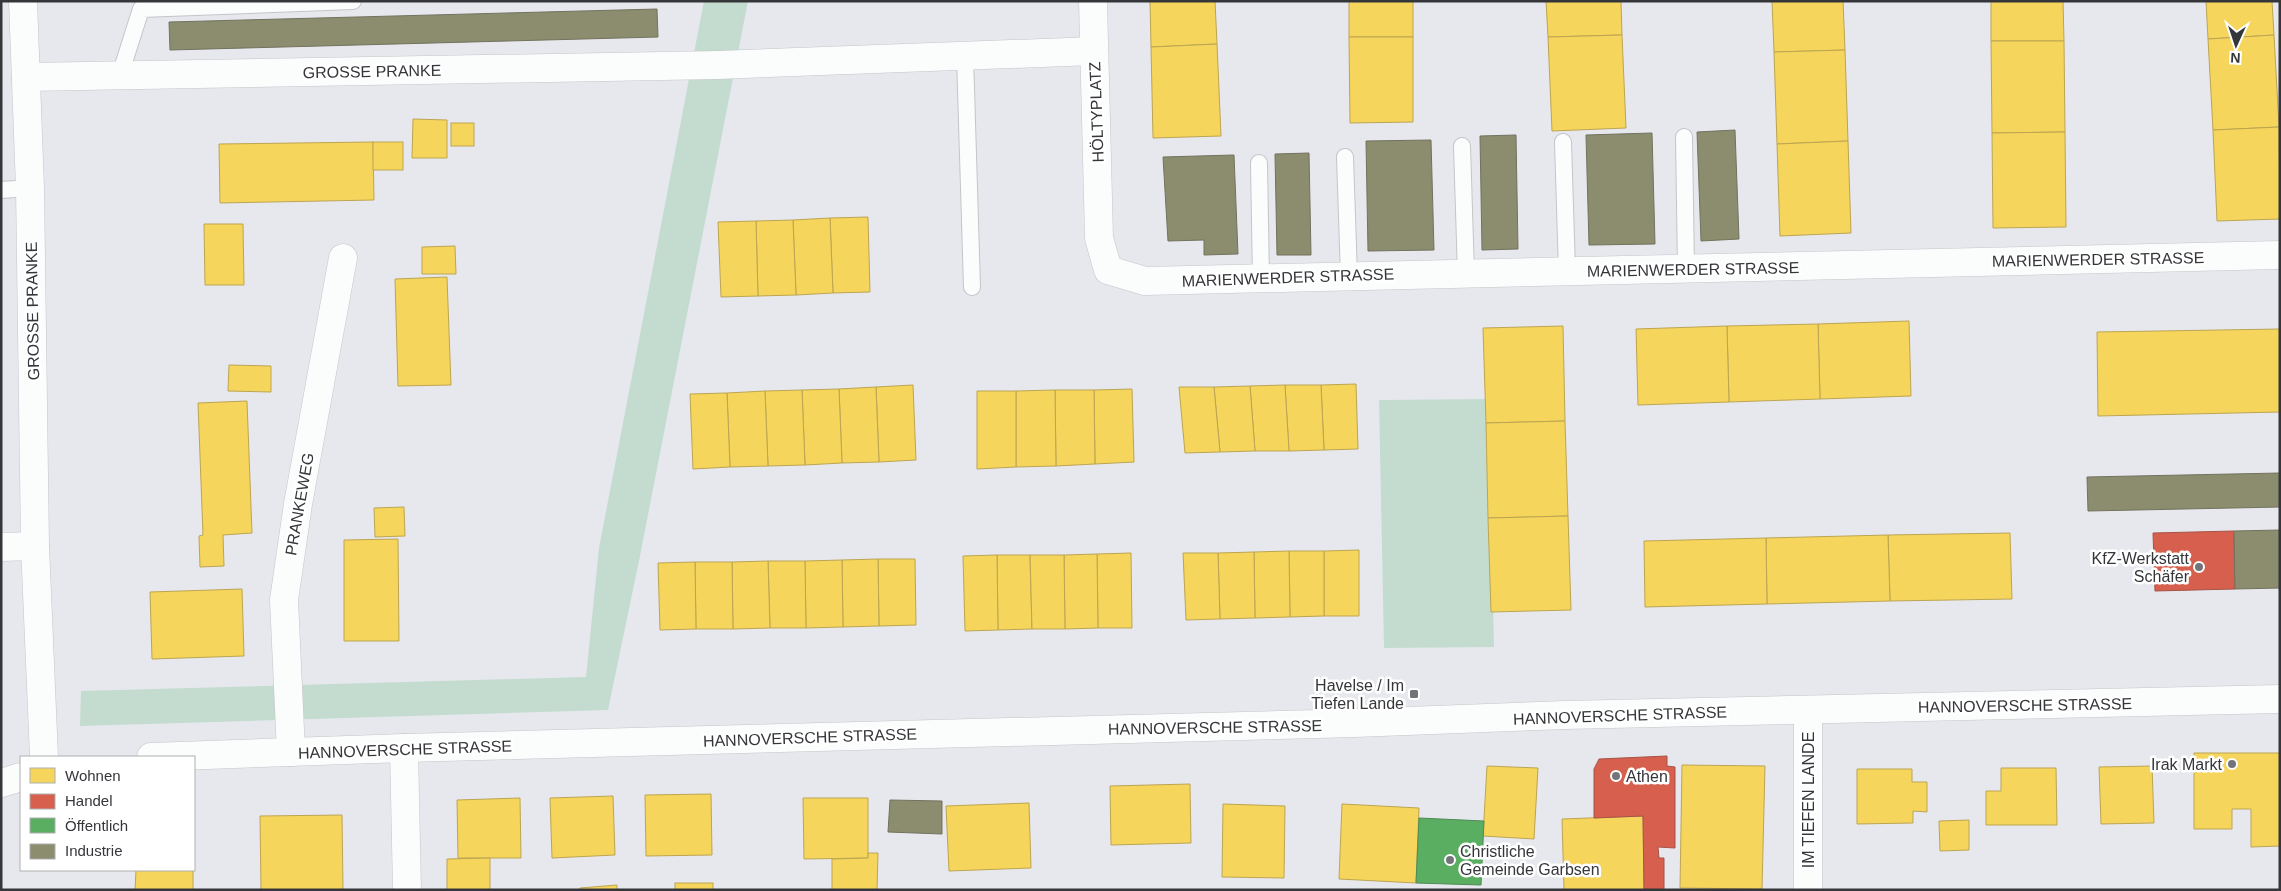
<svg xmlns="http://www.w3.org/2000/svg" width="2281" height="891" font-family="Helvetica,sans-serif">
<rect width="100%" height="100%" fill="#e7e8ee"/>
<g fill="#c3dccf">
<path d="M 704,1 L 748,1 L 640,556 L 608,710 L 80,726 L 81,691 L 586,677 L 599,548 Z"/>
<path d="M 1489,399 L 1494,647 L 1384,648 L 1379,400 Z"/>
</g>
<g fill="#f6d55c" stroke="#bca552">
<path d="M 1150,1 L 1215,1 L 1217,44 L 1151,47 Z"/>
<rect x="1349" y="1" width="64" height="36"/>
<path d="M 1546,1 L 1621,1 L 1622,35 L 1548,37 Z"/>
<path d="M 1772,1 L 1843,1 L 1845,50 L 1774,52 Z"/>
<path d="M 1991,1 L 2063,1 L 2064,41 L 1991,41 Z"/>
<path d="M 2206,1 L 2272,1 L 2274,35 L 2208,39 Z"/>
<path d="M 1622,35 L 1626,128 L 1552,131 L 1548,37 Z"/>
<path d="M 2274,35 L 2279,127 L 2213,130 L 2208,39 Z"/>
<path d="M 1349,37 L 1413,37 L 1413,122 L 1350,123 Z"/>
<path d="M 1991,41 L 2064,41 L 2065,132 L 1992,133 Z"/>
<path d="M 1217,44 L 1221,136 L 1153,138 L 1151,47 Z"/>
<path d="M 1845,50 L 1848,141 L 1777,144 L 1774,52 Z"/>
<path d="M 413,119 L 447,120 L 447,158 L 412,158 Z"/>
<rect x="451" y="123" width="23" height="23"/>
<path d="M 2279,127 L 2280,219 L 2217,221 L 2213,130 Z"/>
<path d="M 2065,132 L 2066,227 L 1993,228 L 1992,133 Z"/>
<path d="M 1848,141 L 1851,233 L 1780,236 L 1777,144 Z"/>
<path d="M 373,142 L 374,200 L 220,203 L 219,144 Z"/>
<rect x="373" y="142" width="30" height="28"/>
<path d="M 868,217 L 870,292 L 833,293 L 830,218 Z"/>
<path d="M 830,218 L 833,293 L 796,295 L 793,220 Z"/>
<path d="M 793,220 L 796,295 L 758,296 L 756,221 Z"/>
<path d="M 756,221 L 758,296 L 721,297 L 718,222 Z"/>
<path d="M 204,224 L 243,224 L 244,285 L 205,285 Z"/>
<path d="M 455,246 L 456,274 L 422,274 L 422,247 Z"/>
<path d="M 447,277 L 451,385 L 398,386 L 395,279 Z"/>
<path d="M 1909,321 L 1911,396 L 1820,399 L 1818,324 Z"/>
<path d="M 1818,324 L 1820,399 L 1729,402 L 1727,326 Z"/>
<path d="M 1563,326 L 1565,421 L 1486,423 L 1483,328 Z"/>
<path d="M 1727,326 L 1729,402 L 1638,405 L 1636,329 Z"/>
<path d="M 2280,329 L 2280,412 L 2098,416 L 2097,332 Z"/>
<path d="M 229,365 L 271,366 L 271,392 L 228,391 Z"/>
<path d="M 1356,384 L 1358,449 L 1324,450 L 1321,385 Z"/>
<path d="M 913,385 L 916,460 L 879,462 L 876,387 Z"/>
<path d="M 1285,385 L 1321,385 L 1324,450 L 1289,451 Z"/>
<path d="M 1285,385 L 1289,451 L 1255,451 L 1250,386 Z"/>
<path d="M 1250,386 L 1255,451 L 1220,452 L 1214,387 Z"/>
<path d="M 876,387 L 879,462 L 842,463 L 839,389 Z"/>
<path d="M 1179,387 L 1214,387 L 1220,452 L 1185,453 Z"/>
<path d="M 839,389 L 842,463 L 805,465 L 802,390 Z"/>
<path d="M 1132,389 L 1134,462 L 1095,464 L 1094,390 Z"/>
<path d="M 802,390 L 805,465 L 768,466 L 765,391 Z"/>
<path d="M 1055,390 L 1094,390 L 1095,464 L 1056,466 Z"/>
<path d="M 1055,390 L 1056,466 L 1016,467 L 1016,391 Z"/>
<path d="M 765,391 L 768,466 L 730,467 L 727,393 Z"/>
<path d="M 977,391 L 1016,391 L 1016,467 L 977,469 Z"/>
<path d="M 727,393 L 730,467 L 693,469 L 690,394 Z"/>
<path d="M 247,401 L 252,533 L 223,535 L 224,566 L 200,567 L 199,536 L 203,535 L 198,403 Z"/>
<path d="M 1565,421 L 1568,516 L 1488,518 L 1486,423 Z"/>
<path d="M 404,507 L 405,536 L 375,537 L 374,508 Z"/>
<path d="M 1568,516 L 1571,610 L 1491,612 L 1488,518 Z"/>
<path d="M 2010,533 L 2012,599 L 1890,601 L 1888,535 Z"/>
<path d="M 1888,535 L 1890,601 L 1767,604 L 1766,538 Z"/>
<path d="M 1766,538 L 1767,604 L 1645,607 L 1644,541 Z"/>
<path d="M 398,539 L 399,641 L 344,641 L 344,540 Z"/>
<path d="M 1359,550 L 1359,616 L 1324,616 L 1324,551 Z"/>
<path d="M 1289,551 L 1324,551 L 1324,616 L 1290,617 Z"/>
<path d="M 1289,551 L 1290,617 L 1255,618 L 1254,552 Z"/>
<path d="M 1254,552 L 1255,618 L 1220,619 L 1218,553 Z"/>
<path d="M 1131,553 L 1132,628 L 1098,628 L 1097,554 Z"/>
<path d="M 1183,553 L 1218,553 L 1220,619 L 1186,620 Z"/>
<path d="M 1097,554 L 1098,628 L 1065,629 L 1064,555 Z"/>
<path d="M 997,555 L 1030,555 L 1032,629 L 998,630 Z"/>
<path d="M 997,555 L 998,630 L 965,631 L 963,556 Z"/>
<path d="M 1030,555 L 1064,555 L 1065,629 L 1032,629 Z"/>
<path d="M 878,559 L 915,559 L 916,625 L 879,626 Z"/>
<path d="M 878,559 L 879,626 L 843,627 L 842,560 Z"/>
<path d="M 842,560 L 843,627 L 806,628 L 805,561 Z"/>
<path d="M 768,561 L 805,561 L 806,628 L 770,628 Z"/>
<path d="M 768,561 L 770,628 L 733,629 L 732,562 Z"/>
<path d="M 695,562 L 732,562 L 733,629 L 696,629 Z"/>
<path d="M 695,562 L 696,629 L 660,630 L 658,563 Z"/>
<path d="M 242,589 L 244,656 L 152,659 L 150,592 Z"/>
<path d="M 2194,753 L 2280,753 L 2280,846 L 2251,847 L 2251,809 L 2232,809 L 2232,829 L 2194,829 Z"/>
<path d="M 1682,765 L 1765,766 L 1762,889 L 1680,888 Z"/>
<path d="M 1487,766 L 1538,768 L 1534,839 L 1483,836 Z"/>
<path d="M 2152,766 L 2154,823 L 2101,824 L 2099,767 Z"/>
<path d="M 2001,768 L 2056,768 L 2057,825 L 1986,825 L 1986,791 L 2001,791 Z"/>
<path d="M 1857,769 L 1912,769 L 1912,782 L 1927,782 L 1927,812 L 1913,811 L 1913,823 L 1857,824 Z"/>
<path d="M 1190,784 L 1191,843 L 1111,845 L 1110,786 Z"/>
<path d="M 711,794 L 712,855 L 646,856 L 645,795 Z"/>
<path d="M 613,796 L 615,855 L 552,858 L 550,798 Z"/>
<path d="M 520,798 L 521,858 L 458,858 L 457,800 Z"/>
<path d="M 803,798 L 868,798 L 868,858 L 804,859 Z"/>
<path d="M 1029,803 L 1031,868 L 949,871 L 946,806 Z"/>
<path d="M 1223,804 L 1285,806 L 1284,878 L 1222,877 Z"/>
<path d="M 1342,804 L 1419,808 L 1416,883 L 1339,879 Z"/>
<path d="M 342,815 L 343,890 L 261,890 L 260,816 Z"/>
<path d="M 1643,816 L 1644,890 L 1564,890 L 1562,819 Z"/>
<path d="M 1969,820 L 1969,850 L 1940,851 L 1939,821 Z"/>
<path d="M 868,853 L 878,853 L 877,890 L 832,890 L 832,859 L 868,858 Z"/>
<path d="M 490,858 L 490,890 L 447,890 L 447,859 Z"/>
<path d="M 136,870 L 193,870 L 193,890 L 135,890 Z"/>
<rect x="675" y="883" width="38" height="7"/>
<path d="M 617,885 L 617,890 L 580,890 L 580,888 Z"/>
</g>
<g fill="#d6604d" stroke="#a65347">
<path d="M 2234,531 L 2235,589 L 2155,591 L 2153,533 Z"/>
<path d="M 1667,756 L 1667,766 L 1675,767 L 1675,848 L 1658,847 L 1659,858 L 1664,858 L 1664,890 L 1644,890 L 1643,816 L 1594,818 L 1594,769 L 1599,759 Z"/>
</g>
<path fill="#5aae61" stroke="#4f8a55" d="M 1419,818 L 1484,821 L 1481,885 L 1416,883 Z"/>
<g fill="#8c8c6e" stroke="#72725e">
<path d="M 657,9 L 658,37 L 170,50 L 169,22 Z"/>
<path d="M 1735,130 L 1739,239 L 1701,241 L 1697,132 Z"/>
<path d="M 1652,133 L 1655,244 L 1589,245 L 1586,135 Z"/>
<path d="M 1516,135 L 1518,249 L 1482,250 L 1480,136 Z"/>
<path d="M 1431,140 L 1434,250 L 1368,251 L 1366,141 Z"/>
<path d="M 1309,153 L 1311,255 L 1277,255 L 1275,154 Z"/>
<path d="M 1234,155 L 1238,254 L 1204,255 L 1204,240 L 1168,241 L 1163,157 Z"/>
<path d="M 2280,473 L 2280,507 L 2088,511 L 2087,477 Z"/>
<path d="M 2280,530 L 2280,588 L 2235,589 L 2234,531 Z"/>
<path d="M 890,800 L 942,801 L 942,834 L 888,832 Z"/>
</g>
<g fill="none" stroke-linecap="round" stroke-linejoin="round">
<g stroke="#c4c5c9" stroke-width="18">
<g id="service">
<path d="M 965,56 L 972,287"/>
<path d="M 120,75 L 141,9 L 353,1"/>
<path d="M 1684,137 L 1686,269"/>
<path d="M 1563,142 L 1567,271"/>
<path d="M 1462,146 L 1466,274"/>
<path d="M 1345,157 L 1349,276"/>
<path d="M 1259,163 L 1261,279"/>
<path d="M 1,190 L 30,188"/>
</g>
</g>
<g stroke="#c4c5c9" stroke-width="29">
<g id="minor">
<path d="M 23,1 L 30,188 L 35,546 L 44,757"/>
<path d="M 1093,1 L 1099,238 L 1108,270 L 1145,281 L 2280,255"/>
<path d="M 26,77 L 718,65 L 1094,51"/>
<path d="M 1,547 L 35,546"/>
<path d="M 1808,710 L 1808,890"/>
<path d="M 404,748 L 407,890"/>
<path d="M 291,752 L 284,600 L 298,504 L 343,258"/>
</g>
</g>
<g stroke="#c4c5c9" stroke-width="29">
<g id="tertiary">
<path d="M 151,757 L 404,748 L 1355,723 L 1565,715 L 2280,699"/>
<path d="M 1,783 L 21,777"/>
</g>
</g>
<use href="#service" stroke="#fbfcfc" stroke-width="16"/>
<use href="#minor" stroke="#fbfcfc" stroke-width="28"/>
<use href="#tertiary" stroke="#fbfcfc" stroke-width="28"/>
</g>
<g fill="#737479" stroke="#fff" stroke-width="2">
<circle cx="2199" cy="567" r="5"/>
<rect x="1409" y="689" width="10" height="10" rx="2.5"/>
<circle cx="2232" cy="764" r="5"/>
<circle cx="1616" cy="776" r="5"/>
<circle cx="1450" cy="860" r="5"/>
</g>
<g text-anchor="middle" stroke-width="5" stroke-linejoin="round" paint-order="stroke">
<g font-size="16" fill="#35363a" stroke="#fff">
<text transform="translate(372 71) rotate(-1)" y="6">GROSSE PRANKE</text>
<text transform="translate(1096 112) rotate(-92)" y="6">HÖLTYPLATZ</text>
<text transform="translate(2098 259) rotate(-1)" y="6">MARIENWERDER STRASSE</text>
<text transform="translate(1693 269) rotate(-1)" y="6">MARIENWERDER STRASSE</text>
<text transform="translate(1288 277) rotate(-2)" y="6">MARIENWERDER STRASSE</text>
<text transform="translate(32 311) rotate(-91)" y="6">GROSSE PRANKE</text>
<text transform="translate(299 504) rotate(-80)" y="6">PRANKEWEG</text>
<text transform="translate(2025 705) rotate(-1)" y="6">HANNOVERSCHE STRASSE</text>
<text transform="translate(1620 715) rotate(-2)" y="6">HANNOVERSCHE STRASSE</text>
<text transform="translate(1215 727) rotate(-1)" y="6">HANNOVERSCHE STRASSE</text>
<text transform="translate(810 737) rotate(-2)" y="6">HANNOVERSCHE STRASSE</text>
<text transform="translate(405 749) rotate(-2)" y="6">HANNOVERSCHE STRASSE</text>
<text transform="translate(1808 800) rotate(-90)" y="6">IM TIEFEN LANDE</text>
</g>
<g font-size="16" fill="#35363a" stroke="#fff" text-anchor="end">
<text x="2189" y="564">KfZ-Werkstatt<tspan x="2189" dy="18">Schäfer</tspan></text>
<text x="1404" y="691">Havelse / Im<tspan x="1404" dy="18">Tiefen Lande</tspan></text>
<text x="2222" y="770">Irak Markt</text>
<text x="1626" y="782" text-anchor="start">Athen</text>
<text x="1460" y="857" text-anchor="start">Christliche<tspan x="1460" dy="18">Gemeinde Garbsen</tspan></text>
</g>
</g>
<rect width="2281" height="891" fill="none" stroke="#35363a" stroke-width="5"/>
<rect x="20" y="756" width="175" height="115" fill="#ffffff" stroke="#aeafb0"/>
<rect x="30" y="768" width="25" height="15" fill="#f6d55c" stroke="#aeafb0"/>
<text x="65" y="781" font-size="15" fill="#35363a">Wohnen</text>
<rect x="30" y="794" width="25" height="15" fill="#d6604d" stroke="#aeafb0"/>
<text x="65" y="806" font-size="15" fill="#35363a">Handel</text>
<rect x="30" y="818" width="25" height="15" fill="#5aae61" stroke="#aeafb0"/>
<text x="65" y="831" font-size="15" fill="#35363a">Öffentlich</text>
<rect x="30" y="844" width="25" height="15" fill="#8c8c6e" stroke="#aeafb0"/>
<text x="65" y="856" font-size="15" fill="#35363a">Industrie</text>
<g transform="translate(2236 45) rotate(183)" stroke="#ffffff" stroke-width="4" paint-order="stroke">
<path d="M0-4L9 19L0 12L-9 19Z" fill="#35363a"/>
<text y="-8" font-size="14" font-weight="bold" text-anchor="middle" fill="#35363a">N</text>
</g>
</svg>
